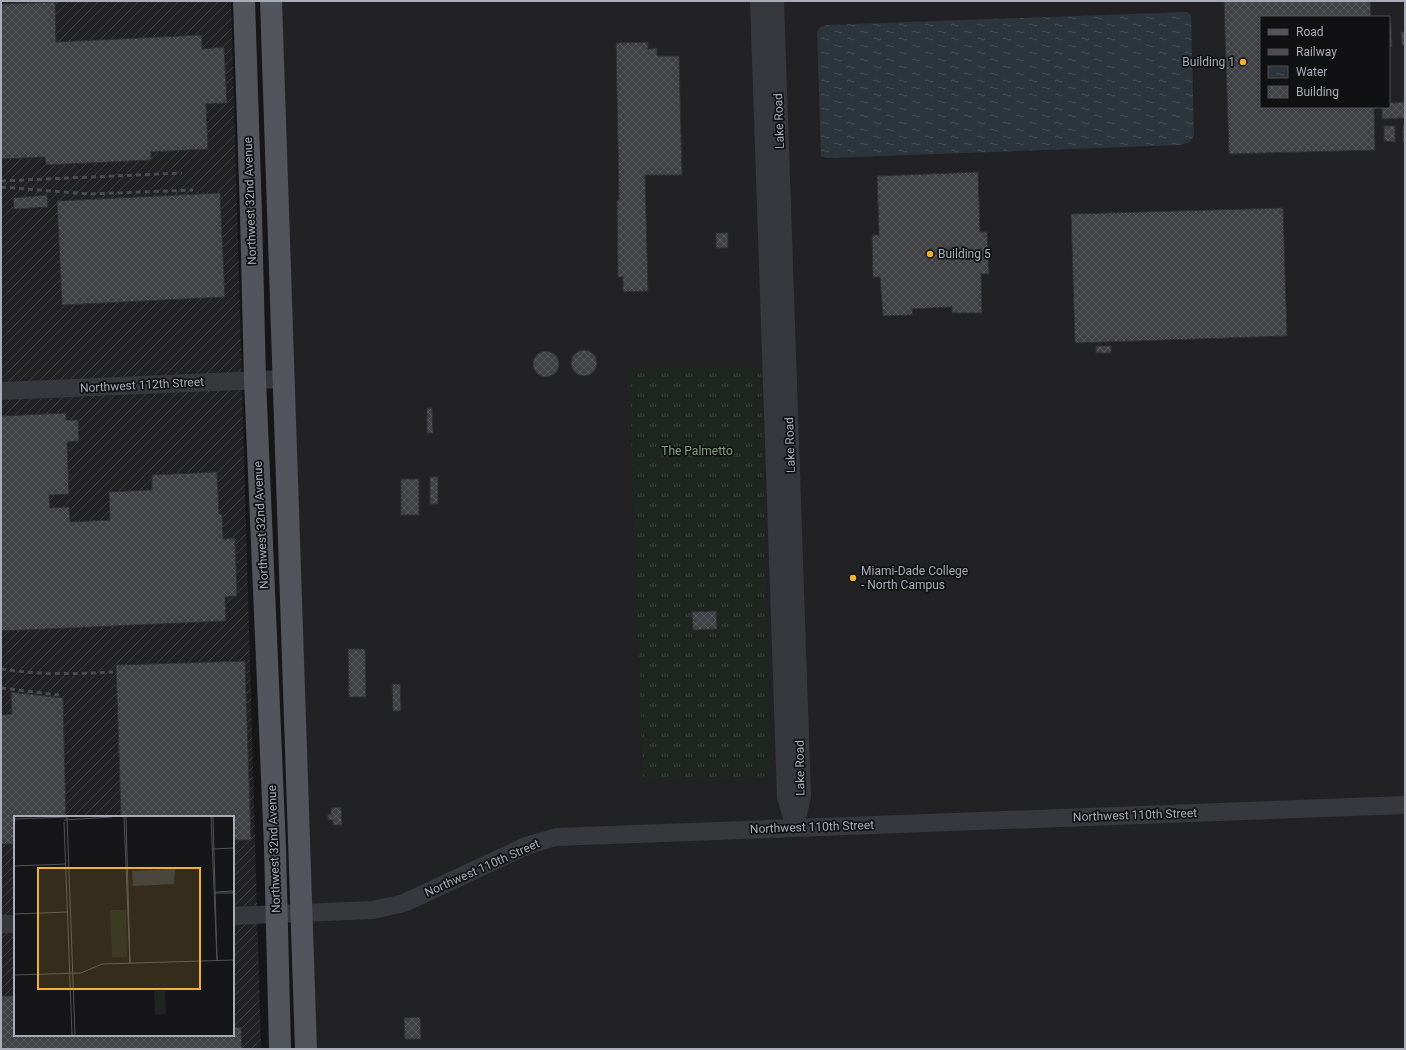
<svg xmlns="http://www.w3.org/2000/svg" width="1406" height="1050" font-family="Roboto,sans-serif">
<defs>
<pattern id="industrial-furrows" width="10" height="10" patternUnits="userSpaceOnUse"><rect width="10" height="10" fill="#222225"/><path d="M-1 1l2-2M0 10L10 0M9 11l2-2" fill="none" stroke="#3f3f43"/></pattern>
<pattern id="grass-tufts" width="24" height="20" patternUnits="userSpaceOnUse"><rect width="24" height="20" fill="#1e261f"/><path d="M3 7l-1-3M5 7V3M7 7l1-3M15 17l-1-3M17 17v-4M19 17l1-3" fill="none" stroke="#3c433d"/></pattern>
<pattern id="water-ripples" width="26" height="14" patternUnits="userSpaceOnUse"><rect width="26" height="14" fill="#2c353c"/><path d="M2 4q2-2 4 0t4 0M15 11q2-2 4 0t4 0" fill="none" stroke="#485056"/></pattern>
<pattern id="building-cross-hatch" width="8" height="8" patternUnits="userSpaceOnUse"><rect width="8" height="8" fill="#404145"/><path d="M0 0l8 8M0 8l8-8" fill="none" stroke="#595a5e"/></pattern>
</defs>
<rect width="100%" height="100%" fill="#161618"/>
<path fill="#222225" fill-rule="evenodd" d="M 281,1 L 1405,1 L 1405,1049 L 317,1049 ZM 1261,17 L 1389,17 L 1389,107 L 1261,107 Z"/>
<path fill="url(#industrial-furrows)" fill-rule="evenodd" d="M 1,1 L 231,1 L 261,1049 L 1,1049 ZM 15,817 L 233,817 L 233,1035 L 15,1035 Z"/>
<path fill="url(#grass-tufts)" d="M 761,368 L 770,776 L 643,779 L 629,369 Z"/>
<path fill="url(#water-ripples)" d="M 1187,12 L 1191,15 L 1194,136 L 1190,142 L 1181,145 L 826,158 L 821,156 L 817,32 L 820,27 L 827,25 Z"/>
<g fill="url(#building-cross-hatch)" stroke="#303034">
<path d="M 1224,1 L 1370,1 L 1371,17 L 1261,17 L 1261,107 L 1374,107 L 1375,150 L 1229,154 Z"/>
<path d="M 55,2 L 56,42 L 202,35 L 202,49 L 224,47 L 227,103 L 206,104 L 208,149 L 151,152 L 151,160 L 46,165 L 45,157 L 1,159 L 1,4 Z"/>
<path d="M 1389,23 L 1391,23 L 1392,47 L 1389,47 Z"/>
<path d="M 1401,32 L 1405,32 L 1405,45 L 1402,45 Z"/>
<path d="M 648,42 L 648,49 L 657,48 L 657,56 L 679,56 L 682,175 L 645,175 L 648,291 L 623,292 L 623,277 L 618,277 L 617,200 L 619,200 L 616,43 Z"/>
<path d="M 1405,102 L 1405,118 L 1382,119 L 1382,107 L 1389,107 L 1389,103 Z"/>
<rect x="1403" y="125" width="2" height="17"/>
<path d="M 1384,126 L 1395,126 L 1395,142 L 1384,141 Z"/>
<path d="M 978,172 L 980,232 L 987,232 L 989,274 L 981,274 L 982,313 L 952,313 L 952,307 L 912,309 L 913,315 L 883,316 L 880,277 L 873,277 L 872,235 L 879,235 L 877,176 Z"/>
<path d="M 220,193 L 225,297 L 62,305 L 57,201 Z"/>
<path d="M 47,195 L 48,207 L 14,209 L 13,198 Z"/>
<path d="M 1283,208 L 1287,336 L 1075,343 L 1071,214 Z"/>
<rect x="716" y="233" width="12" height="15"/>
<rect x="1096" y="346" width="15" height="7"/>
<circle cx="584" cy="363" r="13"/>
<circle cx="546" cy="364" r="13"/>
<path d="M 427,408 L 432,408 L 433,433 L 427,433 Z"/>
<path d="M 66,413 L 66,420 L 78,420 L 79,441 L 67,442 L 69,494 L 49,495 L 50,508 L 69,507 L 70,522 L 110,520 L 109,492 L 152,490 L 152,475 L 217,472 L 219,514 L 222,514 L 223,539 L 235,538 L 237,596 L 225,597 L 226,621 L 1,631 L 1,416 Z"/>
<rect x="430" y="477" width="8" height="27"/>
<rect x="401" y="479" width="18" height="36"/>
<path d="M 716,611 L 717,629 L 693,630 L 692,612 Z"/>
<path d="M 348,649 L 365,649 L 366,697 L 349,697 Z"/>
<path d="M 245,661 L 251,840 L 233,840 L 233,817 L 121,817 L 116,665 Z"/>
<path d="M 392,684 L 400,684 L 401,711 L 393,711 Z"/>
<path d="M 11,692 L 63,698 L 66,817 L 15,817 L 15,844 L 1,844 L 1,715 L 12,714 Z"/>
<path d="M 341,807 L 342,825 L 333,825 L 333,820 L 328,820 L 328,814 L 331,814 L 331,808 Z"/>
<path d="M 1,996 L 15,996 L 15,1035 L 233,1035 L 233,1028 L 241,1027 L 242,1049 L 1,1049 Z"/>
<path d="M 420,1017 L 421,1039 L 405,1039 L 404,1018 Z"/>
</g>
<g fill="none" stroke-linecap="round" stroke-linejoin="round">
<g stroke="#37383d" stroke-width="18">
<path d="M 759,1 L 786,797 L 795,827"/>
<path d="M 775,1 L 802,796 L 795,827"/>
<path d="M 1,391 L 283,379"/>
<path d="M 233,916 L 373,910 L 404,903 L 526,846 L 556,837 L 1405,805"/>
<path d="M 1,924 L 15,924"/>
</g>
<g stroke="#53555c" stroke-width="22">
<path d="M 244,1 L 251,214 L 255,380 L 275,847 L 280,1049"/>
<path d="M 271,1 L 306,1049"/>
</g>
<g stroke="#4a4c52" stroke-width="3" stroke-dasharray="5 4" stroke-linecap="butt">
<path d="M 1,181 L 182,173"/>
<path d="M 1,187 L 89,194 L 193,190"/>
<path d="M 1,669 C 38,675 75,674 113,672"/>
<path d="M 1,688 L 59,695"/>
</g>
</g>
<g fill="#f2b134" stroke="#111113" stroke-width="1.5">
<circle cx="1243" cy="62" r="4"/>
<circle cx="930" cy="254" r="4"/>
<circle cx="853" cy="578" r="4"/>
</g>
<g text-anchor="middle" stroke-width="3.5" stroke-linejoin="round" paint-order="stroke">
<g font-size="12" fill="#a8adb8" stroke="#111113" text-anchor="start">
<text x="1235" y="66" text-anchor="end">Building 1</text>
<text x="938" y="258">Building 5</text>
<text x="861" y="575">Miami-Dade College<tspan x="861" dy="14">- North Campus</tspan></text>
</g>
<g font-size="12" fill="#a8adb8" stroke="#111113">
<text transform="translate(779 121) rotate(-92)" y="4">Lake Road</text>
<text transform="translate(250 201) rotate(-92)" y="4">Northwest 32nd Avenue</text>
<text transform="translate(142 385) rotate(-3)" y="4">Northwest 112th Street</text>
<text transform="translate(790 445) rotate(-92)" y="4">Lake Road</text>
<text transform="translate(261 525) rotate(-93)" y="4">Northwest 32nd Avenue</text>
<text transform="translate(800 768) rotate(-91)" y="4">Lake Road</text>
<text transform="translate(1135 815) rotate(-2)" y="4">Northwest 110th Street</text>
<text transform="translate(812 827) rotate(-2)" y="4">Northwest 110th Street</text>
<text transform="translate(274 849) rotate(-92)" y="4">Northwest 32nd Avenue</text>
<text transform="translate(482 868) rotate(-24)" y="4">Northwest 110th Street</text>
</g>
<g font-size="12" fill="#7fa381" stroke="#111113">
<text x="697" y="455">The Palmetto</text>
</g>
</g>
<g transform="translate(14 816)">
<rect width="220" height="220" fill="#161618"/>
<path d="M 96,94 L 112,94 L 113,141 L 98,142 Z" fill="#1e261f"/>
<path d="M 140,175 L 151,175 L 152,198 L 141,199 Z" fill="#1e261f"/>
<path d="M 161,53 L 160,68 L 119,70 L 118,55 Z" fill="#2c353c"/>
<path fill="none" stroke="#505258" stroke-width="1" d="M 53,1 L 61,219M 110,1 L 116,147M 112,1 L 116,147M 197,1 L 203,144M 199,1 L 203,144M 0,3 L 53,1M 50,4 L 98,1M 50,6 L 58,219M 199,33 L 220,32M 0,50 L 52,48M 201,76 L 220,75M 201,77 L 220,77M 0,98 L 54,96M 0,159 L 67,157 L 88,148 L 220,144"/>
<path fill="#f2b134" fill-opacity="0.15" stroke="#f2b134" stroke-width="2" d="M 24,52 L 186,52 L 186,173 L 24,173 Z"/>
<rect width="220" height="220" fill="none" stroke="#a8adb8" stroke-width="2"/>
</g>
<rect width="1406" height="1050" fill="none" stroke="#a8adb8" stroke-width="4"/>
<rect x="1260" y="16" width="130" height="92" fill="#111113" stroke="#4d4f55"/>
<rect x="1268" y="29" width="20" height="6" fill="#53555c" stroke="#4d4f55"/>
<text x="1296" y="36" font-size="12" fill="#a8adb8">Road</text>
<rect x="1268" y="49" width="20" height="6" fill="#4a4c52" stroke="#4d4f55"/>
<text x="1296" y="56" font-size="12" fill="#a8adb8">Railway</text>
<rect x="1268" y="66" width="20" height="12" fill="url(#water-ripples)" stroke="#4d4f55"/>
<text x="1296" y="76" font-size="12" fill="#a8adb8">Water</text>
<rect x="1268" y="86" width="20" height="12" fill="url(#building-cross-hatch)" stroke="#4d4f55"/>
<text x="1296" y="96" font-size="12" fill="#a8adb8">Building</text>
</svg>
